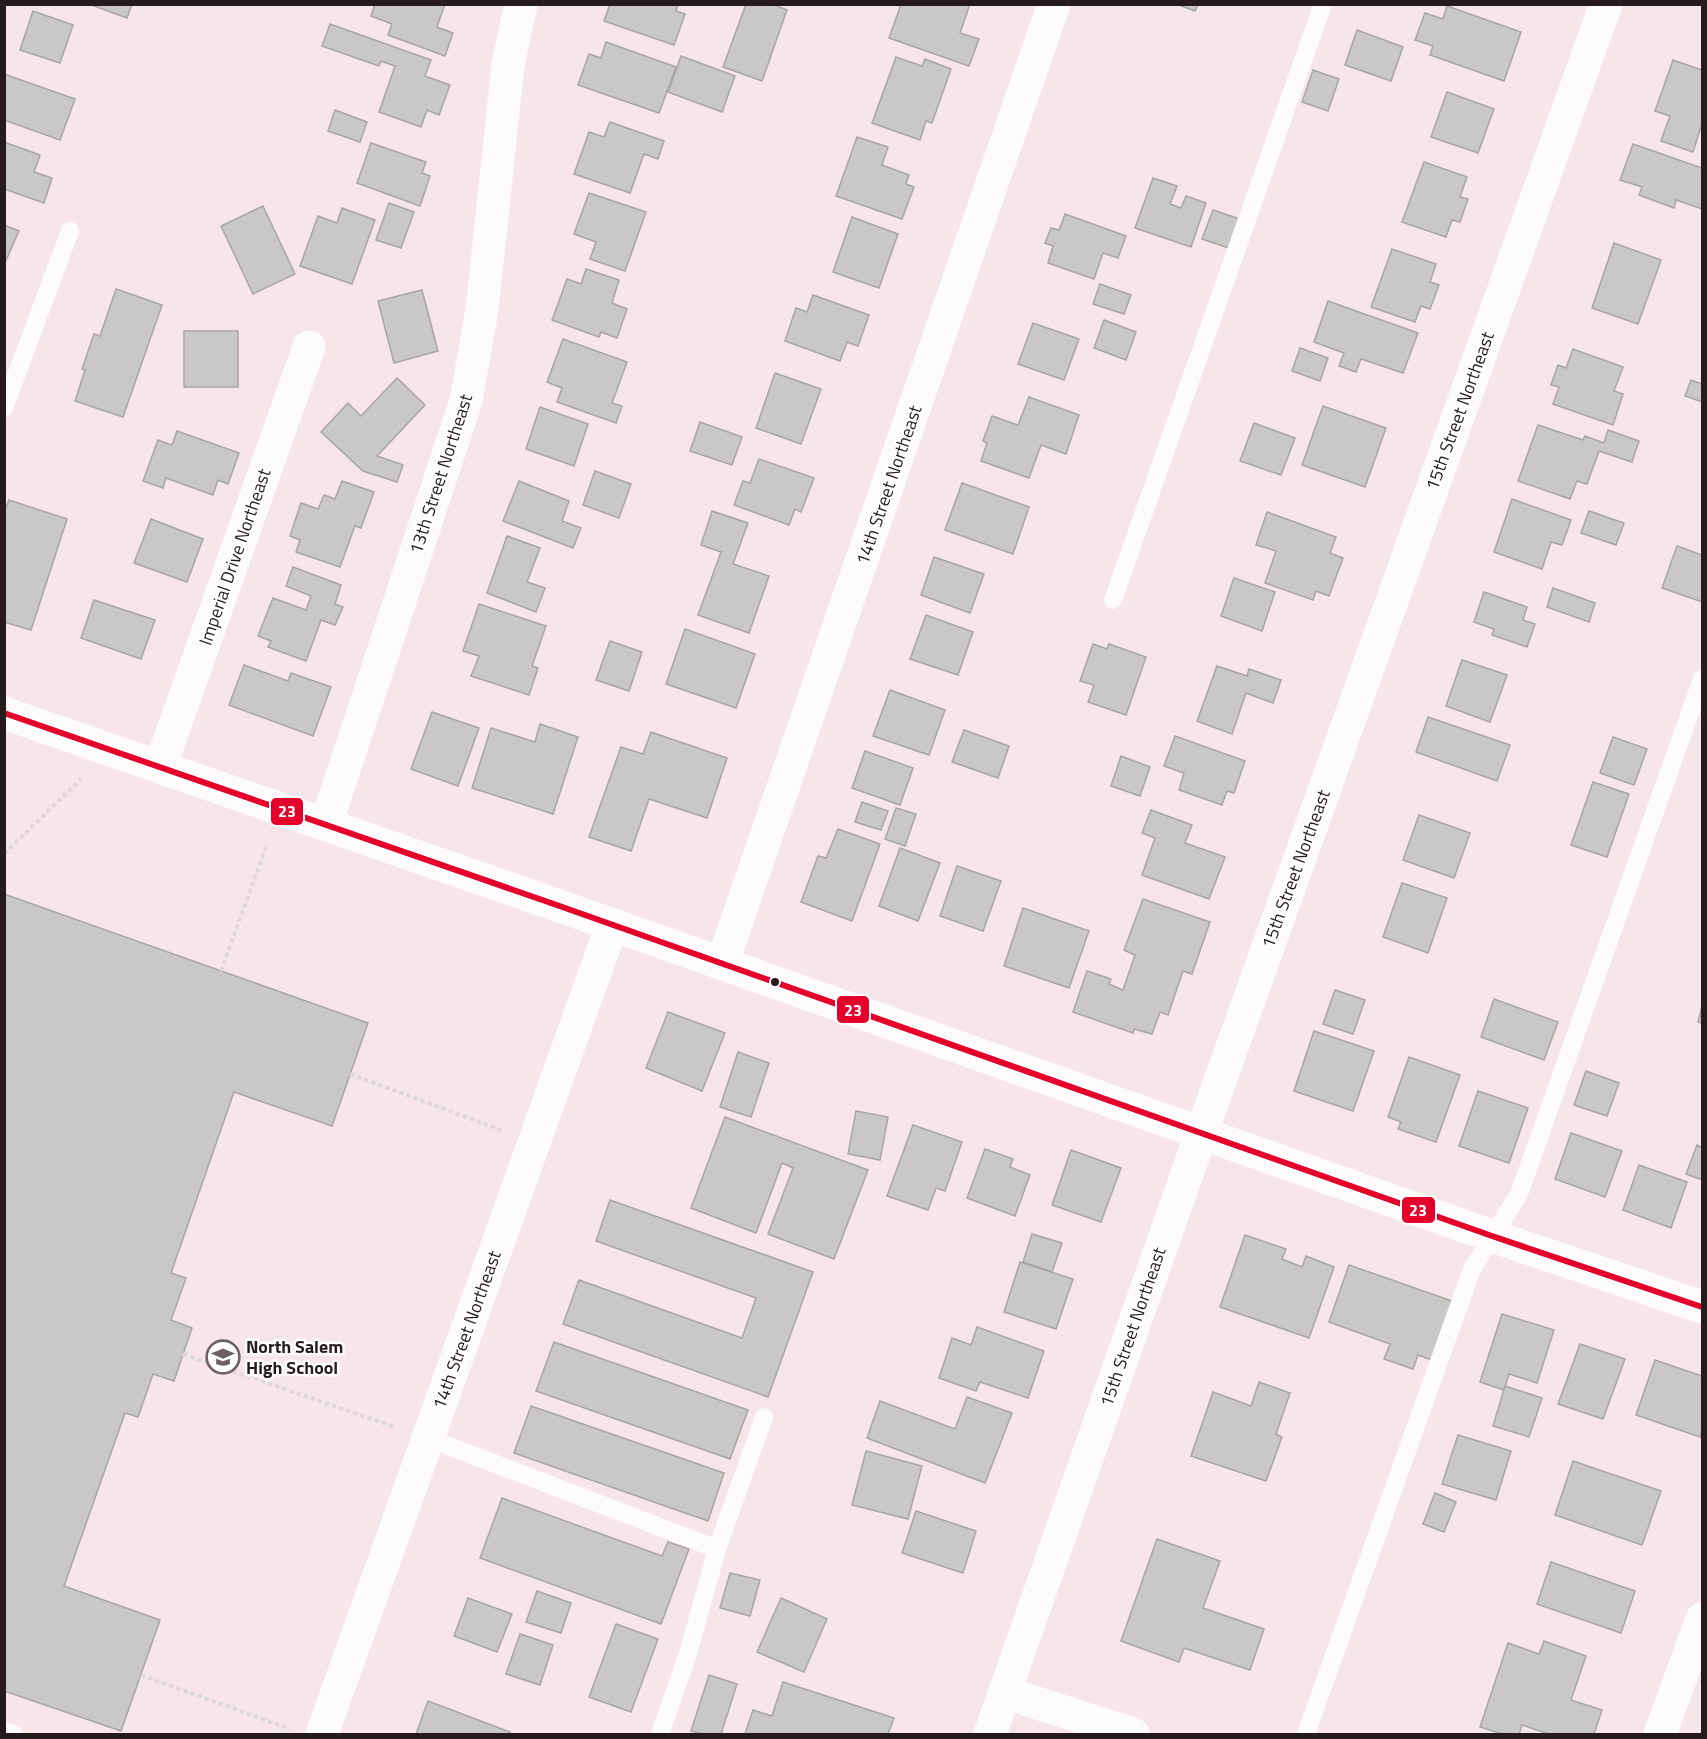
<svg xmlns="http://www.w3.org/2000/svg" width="1707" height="1739" font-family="'Titillium Web',sans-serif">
<rect width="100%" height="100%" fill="#f7e6e9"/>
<g fill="#cac8c6" stroke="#a8a6a4" stroke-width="1.5">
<path d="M 89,4 L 132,4 L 127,18 Z"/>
<path d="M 375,4 L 445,4 L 437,27 L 453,33 L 445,56 L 388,35 L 392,24 L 371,16 Z"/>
<path d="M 610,4 L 678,4 L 676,11 L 685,14 L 674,45 L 604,21 Z"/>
<path d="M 746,4 L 772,4 L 787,10 L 762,81 L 723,67 Z"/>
<path d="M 901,4 L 970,4 L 960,33 L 979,39 L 969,66 L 889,38 Z"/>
<path d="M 1176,4 L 1198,4 L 1195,11 Z"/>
<path d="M 1447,6 L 1521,32 L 1504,81 L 1430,55 L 1433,46 L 1415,40 L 1425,13 L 1443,19 Z"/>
<path d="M 33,11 L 73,25 L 60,63 L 20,50 Z"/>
<path d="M 330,24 L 431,60 L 425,76 L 450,85 L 439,115 L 427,110 L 421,127 L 379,112 L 395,66 L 381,61 L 379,66 L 322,46 Z"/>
<path d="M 1357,30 L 1403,47 L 1391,81 L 1345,65 Z"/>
<path d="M 606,42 L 676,67 L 659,113 L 578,85 L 589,54 L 601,58 Z"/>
<path d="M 681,56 L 735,76 L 722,112 L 668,92 Z"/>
<path d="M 896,57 L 922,66 L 925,59 L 951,69 L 932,123 L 926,121 L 920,140 L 872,123 Z"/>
<path d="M 1673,60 L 1702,70 L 1702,124 L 1693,152 L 1661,141 L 1670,116 L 1655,111 Z"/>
<path d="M 1313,70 L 1339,79 L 1328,111 L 1302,102 Z"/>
<path d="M 4,74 L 75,99 L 60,140 L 4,120 Z"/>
<path d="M 1447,92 L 1494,109 L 1478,153 L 1431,137 Z"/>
<path d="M 335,110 L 367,122 L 360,142 L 328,131 Z"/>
<path d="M 610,122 L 664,141 L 658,159 L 644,154 L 630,193 L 574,174 L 589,132 L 604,137 Z"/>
<path d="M 857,137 L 888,147 L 882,165 L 909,175 L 906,184 L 914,187 L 902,219 L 836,196 Z"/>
<path d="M 4,142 L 40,155 L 34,172 L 52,178 L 44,203 L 4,189 Z"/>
<path d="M 371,143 L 426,162 L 422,173 L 430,176 L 420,206 L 357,183 Z"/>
<path d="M 1633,144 L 1702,168 L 1702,209 L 1676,200 L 1674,208 L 1639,195 L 1642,187 L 1620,180 Z"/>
<path d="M 1424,162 L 1467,177 L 1460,197 L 1468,199 L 1460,222 L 1452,220 L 1446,237 L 1402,222 Z"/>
<path d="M 1153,178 L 1177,186 L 1170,204 L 1181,208 L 1186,196 L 1206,203 L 1191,247 L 1135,228 Z"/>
<path d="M 589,193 L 646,212 L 625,271 L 590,259 L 596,242 L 574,234 Z"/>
<path d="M 389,203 L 414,212 L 401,248 L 376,240 Z"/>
<path d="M 263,206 L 295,274 L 253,294 L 221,226 Z"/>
<path d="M 342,208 L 375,220 L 352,284 L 300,266 L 318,216 L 337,223 Z"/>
<path d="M 1213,210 L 1240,219 L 1229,248 L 1202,239 Z"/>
<path d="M 1065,214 L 1126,236 L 1118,258 L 1103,253 L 1094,279 L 1048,263 L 1053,246 L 1045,243 L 1051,228 L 1059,230 Z"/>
<path d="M 852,217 L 898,234 L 879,288 L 833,272 Z"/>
<path d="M 4,225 L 19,231 L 4,265 Z"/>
<path d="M 1614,243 L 1661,260 L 1638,324 L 1592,308 Z"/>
<path d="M 1392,249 L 1436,264 L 1430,282 L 1439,285 L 1430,309 L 1421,306 L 1415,322 L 1371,307 Z"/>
<path d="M 586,269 L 619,280 L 612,303 L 627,309 L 617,338 L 601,332 L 599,337 L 552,320 L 567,279 L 581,284 Z"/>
<path d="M 1100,284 L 1131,295 L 1124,314 L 1093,304 Z"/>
<path d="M 116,289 L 162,305 L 123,417 L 75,401 L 85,370 L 82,369 L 94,334 L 100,336 Z"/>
<path d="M 422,290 L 438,351 L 394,363 L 378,301 Z"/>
<path d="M 813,295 L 869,315 L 858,346 L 847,342 L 840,361 L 785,341 L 796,308 L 807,312 Z"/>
<path d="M 1328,301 L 1418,333 L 1403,373 L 1361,359 L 1356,372 L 1339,366 L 1344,353 L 1314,342 Z"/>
<path d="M 1104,320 L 1136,332 L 1126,360 L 1094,348 Z"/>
<path d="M 1033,323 L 1079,339 L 1064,380 L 1018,364 Z"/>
<rect x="184" y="331" width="54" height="56"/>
<path d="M 563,339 L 627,362 L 612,403 L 622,406 L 616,423 L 557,402 L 562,388 L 547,382 Z"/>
<path d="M 1300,348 L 1328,358 L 1320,381 L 1292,371 Z"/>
<path d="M 1573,349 L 1623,367 L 1614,391 L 1623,394 L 1613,425 L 1553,404 L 1559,387 L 1551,385 L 1558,365 L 1566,368 Z"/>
<path d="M 775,373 L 821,389 L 801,444 L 756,428 Z"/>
<path d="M 397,378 L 425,405 L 377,456 L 403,465 L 397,482 L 363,471 L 321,432 L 348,403 L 361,416 Z"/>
<path d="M 1691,380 L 1702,384 L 1702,402 L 1685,396 Z"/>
<path d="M 1029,397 L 1079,415 L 1066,454 L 1041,445 L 1029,478 L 981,461 L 987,443 L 983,441 L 992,416 L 1018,425 Z"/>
<path d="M 1323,406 L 1386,428 L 1365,487 L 1302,465 Z"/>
<path d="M 540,407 L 588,424 L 574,466 L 526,449 Z"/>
<path d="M 700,422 L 742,437 L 732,465 L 690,451 Z"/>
<path d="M 1254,423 L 1295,438 L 1281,475 L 1240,461 Z"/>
<path d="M 1538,425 L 1583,440 L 1585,436 L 1604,443 L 1608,430 L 1639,441 L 1632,462 L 1599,451 L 1587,484 L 1577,481 L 1570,499 L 1518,481 Z"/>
<path d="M 177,431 L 239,453 L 228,484 L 218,480 L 213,495 L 166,478 L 163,488 L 143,481 L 158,440 L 172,445 Z"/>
<path d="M 759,459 L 814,478 L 801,512 L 795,509 L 789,525 L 734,505 L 743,481 L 750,483 Z"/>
<path d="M 595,471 L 631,484 L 619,518 L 583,505 Z"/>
<path d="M 342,481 L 374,492 L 361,528 L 355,526 L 340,567 L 296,552 L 300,540 L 290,536 L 301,503 L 318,509 L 324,495 L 335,499 Z"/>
<path d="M 519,481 L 569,501 L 562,521 L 581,528 L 573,548 L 503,521 Z"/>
<path d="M 962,483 L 1029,507 L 1013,554 L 945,530 Z"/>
<path d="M 1512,499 L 1571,520 L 1562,545 L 1551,542 L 1542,569 L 1494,552 Z"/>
<path d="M 9,500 L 67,519 L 31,630 L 4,622 L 4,513 Z"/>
<path d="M 712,511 L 748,523 L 733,564 L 769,576 L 749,633 L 698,615 L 721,552 L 701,545 Z"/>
<path d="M 1589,511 L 1624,523 L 1616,545 L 1581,533 Z"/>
<path d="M 1267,512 L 1336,537 L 1330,553 L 1343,558 L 1329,596 L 1316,591 L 1313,600 L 1265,583 L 1276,551 L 1256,545 Z"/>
<path d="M 151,519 L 203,539 L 187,582 L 134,563 Z"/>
<path d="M 507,536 L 540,548 L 527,582 L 545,588 L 536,612 L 487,593 Z"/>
<path d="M 1677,546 L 1702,555 L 1702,602 L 1662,588 Z"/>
<path d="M 934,557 L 984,574 L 970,613 L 921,595 Z"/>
<path d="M 293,567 L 341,585 L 335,604 L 343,607 L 335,625 L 321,620 L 306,661 L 268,647 L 271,641 L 258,636 L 273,598 L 306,610 L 311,596 L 286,586 Z"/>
<path d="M 1234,578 L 1275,592 L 1262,631 L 1221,616 Z"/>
<path d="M 1553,588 L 1595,603 L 1589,622 L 1547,607 Z"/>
<path d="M 1484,592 L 1527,607 L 1523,620 L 1535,624 L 1527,647 L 1492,635 L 1494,629 L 1474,622 Z"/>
<path d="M 94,600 L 155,620 L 141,659 L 81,638 Z"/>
<path d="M 479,604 L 546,626 L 532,666 L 538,668 L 529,695 L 471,676 L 479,656 L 463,651 Z"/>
<path d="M 926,615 L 973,632 L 958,675 L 910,659 Z"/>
<path d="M 685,629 L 755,654 L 736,708 L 666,684 Z"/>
<path d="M 610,641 L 642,652 L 629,691 L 596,680 Z"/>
<path d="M 1093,644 L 1107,649 L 1109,644 L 1146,657 L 1126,715 L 1088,702 L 1094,685 L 1080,681 Z"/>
<path d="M 1462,660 L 1507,675 L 1490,722 L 1446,706 Z"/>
<path d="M 244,665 L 288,681 L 291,673 L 331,687 L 313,736 L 229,705 Z"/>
<path d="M 1217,666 L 1247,676 L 1249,669 L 1281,680 L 1273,703 L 1246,693 L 1232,734 L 1197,721 Z"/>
<path d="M 890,690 L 945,710 L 929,755 L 873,736 Z"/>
<path d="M 432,712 L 479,728 L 458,786 L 411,769 Z"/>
<path d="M 1428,717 L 1510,745 L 1497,781 L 1416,752 Z"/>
<path d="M 540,724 L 578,737 L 553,814 L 472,788 L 491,728 L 535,742 Z"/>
<path d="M 964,730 L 1009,746 L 998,778 L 952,762 Z"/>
<path d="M 651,732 L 727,758 L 707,818 L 649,799 L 631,851 L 589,837 L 621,747 L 643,754 Z"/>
<path d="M 1175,736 L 1245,761 L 1234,793 L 1227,791 L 1222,805 L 1179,790 L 1184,773 L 1164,766 Z"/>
<path d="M 1613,737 L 1647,749 L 1634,785 L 1600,773 Z"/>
<path d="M 865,751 L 913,768 L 900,805 L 852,788 Z"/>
<path d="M 1121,756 L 1150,767 L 1140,796 L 1111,786 Z"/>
<path d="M 1593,782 L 1629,794 L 1607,857 L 1571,845 Z"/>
<path d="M 862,802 L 888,811 L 881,830 L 855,822 Z"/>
<path d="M 896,808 L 916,814 L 905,846 L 885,839 Z"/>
<path d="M 1151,810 L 1192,825 L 1185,843 L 1225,857 L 1209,899 L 1142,875 L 1155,838 L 1142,833 Z"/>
<path d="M 1419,815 L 1470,833 L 1454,878 L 1403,860 Z"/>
<path d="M 838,829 L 880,844 L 852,921 L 801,902 L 818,856 L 826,858 Z"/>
<path d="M 900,848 L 940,863 L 918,921 L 879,906 Z"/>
<path d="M 957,866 L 1001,881 L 983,931 L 940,916 Z"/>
<path d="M 1402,883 L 1447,898 L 1428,953 L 1383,937 Z"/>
<path d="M 4,894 L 368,1023 L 332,1126 L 234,1092 L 171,1273 L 186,1278 L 171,1320 L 192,1328 L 174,1381 L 153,1374 L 138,1417 L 125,1413 L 64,1586 L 160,1620 L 121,1731 L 4,1691 Z"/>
<path d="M 1143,899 L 1210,922 L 1192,974 L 1183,971 L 1168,1015 L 1160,1012 L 1152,1034 L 1134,1029 L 1133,1033 L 1073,1012 L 1087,971 L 1111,979 L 1109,984 L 1123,990 L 1135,955 L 1124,950 Z"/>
<path d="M 1023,908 L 1089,931 L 1069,988 L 1004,966 Z"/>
<path d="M 1335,990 L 1365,1000 L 1353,1034 L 1323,1024 Z"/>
<path d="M 1494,999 L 1558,1022 L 1544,1060 L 1481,1037 Z"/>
<path d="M 1702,1006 L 1702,1023 L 1698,1022 Z"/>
<path d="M 668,1012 L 725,1033 L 702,1091 L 646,1068 Z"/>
<path d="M 1314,1031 L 1374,1051 L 1353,1111 L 1294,1091 Z"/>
<path d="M 738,1052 L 769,1063 L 751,1117 L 720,1107 Z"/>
<path d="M 1409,1057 L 1460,1075 L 1436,1142 L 1398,1129 L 1401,1122 L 1388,1117 Z"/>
<path d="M 1586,1071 L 1619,1083 L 1607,1116 L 1574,1105 Z"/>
<path d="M 1478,1091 L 1528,1108 L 1509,1163 L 1459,1146 Z"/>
<path d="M 856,1111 L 888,1117 L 880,1160 L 848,1154 Z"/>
<path d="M 725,1117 L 868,1170 L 834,1259 L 768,1234 L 793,1168 L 782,1163 L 756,1233 L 691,1208 Z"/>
<path d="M 913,1125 L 962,1142 L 945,1191 L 936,1188 L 928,1210 L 887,1196 Z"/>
<path d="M 1571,1133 L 1622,1151 L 1605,1197 L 1555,1179 Z"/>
<path d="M 1697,1145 L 1702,1148 L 1702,1180 L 1686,1174 Z"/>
<path d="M 985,1149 L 1013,1159 L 1010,1167 L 1030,1175 L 1015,1216 L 967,1198 Z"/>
<path d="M 1071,1150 L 1121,1168 L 1101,1222 L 1052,1205 Z"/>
<path d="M 1639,1165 L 1687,1182 L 1671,1228 L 1623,1210 Z"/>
<path d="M 610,1200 L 813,1272 L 768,1397 L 563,1324 L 579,1280 L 742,1338 L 756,1298 L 596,1241 Z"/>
<path d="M 1032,1234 L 1062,1243 L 1052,1272 L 1023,1262 Z"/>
<path d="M 1245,1235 L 1286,1249 L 1282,1259 L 1302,1267 L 1306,1256 L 1334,1267 L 1309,1338 L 1220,1307 Z"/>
<path d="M 1020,1262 L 1073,1279 L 1056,1329 L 1004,1312 Z"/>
<path d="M 1349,1265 L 1452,1301 L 1432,1360 L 1418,1355 L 1413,1369 L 1384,1359 L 1390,1344 L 1329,1322 Z"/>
<path d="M 1502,1314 L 1554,1330 L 1537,1383 L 1509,1374 L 1504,1390 L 1480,1382 Z"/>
<path d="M 977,1327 L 1044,1351 L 1028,1398 L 980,1382 L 976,1391 L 939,1378 L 952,1338 L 971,1345 Z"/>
<path d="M 554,1342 L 748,1410 L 730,1459 L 536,1391 Z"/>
<path d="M 1580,1344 L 1625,1359 L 1603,1419 L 1558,1404 Z"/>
<path d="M 1655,1360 L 1702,1376 L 1702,1429 L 1700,1437 L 1636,1415 Z"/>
<path d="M 1259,1382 L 1290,1393 L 1276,1434 L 1282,1437 L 1266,1481 L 1191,1456 L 1213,1392 L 1251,1406 Z"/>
<path d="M 1505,1386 L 1542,1398 L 1529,1437 L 1493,1426 Z"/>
<path d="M 967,1397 L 1012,1413 L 985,1483 L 867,1438 L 880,1401 L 955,1429 Z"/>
<path d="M 531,1406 L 724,1473 L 708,1521 L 514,1453 Z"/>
<path d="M 1458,1435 L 1511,1451 L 1496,1500 L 1442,1484 Z"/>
<path d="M 866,1451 L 922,1466 L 908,1519 L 852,1505 Z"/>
<path d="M 1573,1461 L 1661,1491 L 1642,1545 L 1555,1515 Z"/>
<path d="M 1435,1493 L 1456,1502 L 1444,1532 L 1423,1524 Z"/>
<path d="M 502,1498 L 662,1556 L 668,1542 L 689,1549 L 661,1624 L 480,1558 Z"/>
<path d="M 916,1511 L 976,1531 L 963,1573 L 902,1553 Z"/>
<path d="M 1157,1539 L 1220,1561 L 1203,1608 L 1264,1629 L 1250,1670 L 1184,1648 L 1179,1662 L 1121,1641 Z"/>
<path d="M 1551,1562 L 1635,1591 L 1621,1633 L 1537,1604 Z"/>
<path d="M 730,1573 L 760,1580 L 750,1616 L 720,1608 Z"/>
<path d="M 537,1591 L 571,1603 L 561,1633 L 526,1622 Z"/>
<path d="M 468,1598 L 512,1614 L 497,1652 L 454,1636 Z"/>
<path d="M 781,1598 L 827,1619 L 804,1672 L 757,1652 Z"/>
<path d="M 616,1624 L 658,1639 L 631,1712 L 589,1697 Z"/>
<path d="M 520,1634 L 553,1645 L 540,1685 L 506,1674 Z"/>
<path d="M 1544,1641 L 1586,1656 L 1571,1700 L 1602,1710 L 1594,1734 L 1549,1734 L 1522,1725 L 1519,1734 L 1502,1734 L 1480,1727 L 1508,1643 L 1539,1654 Z"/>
<path d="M 709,1675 L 737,1684 L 721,1734 L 702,1734 L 691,1731 Z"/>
<path d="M 783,1682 L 894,1718 L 888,1734 L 745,1734 L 753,1710 L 772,1716 Z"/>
<path d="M 428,1701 L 510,1732 L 509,1734 L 416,1734 Z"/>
</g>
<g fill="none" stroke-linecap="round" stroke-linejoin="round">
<g stroke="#ded8d9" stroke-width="4" stroke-dasharray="4.5 3" stroke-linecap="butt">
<path d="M 4,854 L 81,779"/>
<path d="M 221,971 L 266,847"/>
<path d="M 350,1074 L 501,1130"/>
<path d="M 183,1354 L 395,1427"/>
<path d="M 141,1675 L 290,1729"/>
</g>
<g stroke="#fefbfc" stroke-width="18">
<path d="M 4,408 L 70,231"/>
<path d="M 1113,600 L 1323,4"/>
<path d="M 428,1438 L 717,1549"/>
<path d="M 4,1731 L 14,1734"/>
<path d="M 660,1734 L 688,1654 L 717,1549 L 764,1417"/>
<path d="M 1306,1734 L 1472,1269 L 1519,1194 L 1702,679"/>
</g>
<g stroke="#fefbfc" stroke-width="33">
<path d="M 160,767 L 309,347"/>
<path d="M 326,824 L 466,401 L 482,310 L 508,65 L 521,4"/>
<path d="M 722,964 L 1054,4"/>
<path d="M 1006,1693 L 1133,1734"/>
<path d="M 990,1734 L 1201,1134 L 1606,4"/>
<path d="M 1660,1734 L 1702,1619"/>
</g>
<g stroke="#fefbfc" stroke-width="33">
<path d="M 4,713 L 551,903 L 1492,1236 L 1702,1307"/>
<path d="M 322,1734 L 612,925"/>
</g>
<g stroke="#fff" stroke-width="10">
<path id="bus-1" d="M 4,713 L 551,903 L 1492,1236 L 1702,1307"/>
</g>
<use href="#bus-1" stroke="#e4002b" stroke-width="6"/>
</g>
<defs>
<g id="school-ring" transform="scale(1.725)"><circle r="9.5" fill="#fff" stroke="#6e6164" stroke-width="1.5"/><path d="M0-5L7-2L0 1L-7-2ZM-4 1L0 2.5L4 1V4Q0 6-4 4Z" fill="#6e6164"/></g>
</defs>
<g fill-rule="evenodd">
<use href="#school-ring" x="223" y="1357"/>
</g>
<circle fill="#251a1c" stroke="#fff" stroke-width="2" cx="775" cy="982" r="5"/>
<g text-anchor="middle" stroke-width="5" stroke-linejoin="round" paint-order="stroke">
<g font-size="18" fill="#251a1c" stroke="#fff">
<text transform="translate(1460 411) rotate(-70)" y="6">15th Street Northeast</text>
<text transform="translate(441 474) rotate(-72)" y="6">13th Street Northeast</text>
<text transform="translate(889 485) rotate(-71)" y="6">14th Street Northeast</text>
<text transform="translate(235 557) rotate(-71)" y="6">Imperial Drive Northeast</text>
<text transform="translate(1296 869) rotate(-70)" y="6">15th Street Northeast</text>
<text transform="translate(1133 1327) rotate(-71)" y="6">15th Street Northeast</text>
<text transform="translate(467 1330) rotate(-70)" y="6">14th Street Northeast</text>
</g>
<g font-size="18" font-weight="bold" fill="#251a1c" stroke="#fff" text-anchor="start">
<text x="246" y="1353">North Salem<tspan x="246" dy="21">High School</tspan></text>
</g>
</g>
<g stroke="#fff" stroke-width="2">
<rect x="270" y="797" width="34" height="29" rx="6" fill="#e4002b"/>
<rect x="836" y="995" width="34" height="29" rx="6" fill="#e4002b"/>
<rect x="1401" y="1196" width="35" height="28" rx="6" fill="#e4002b"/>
</g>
<g font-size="16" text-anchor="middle" font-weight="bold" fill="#fff">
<text x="287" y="817">23</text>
<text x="853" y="1016">23</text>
<text x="1418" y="1216">23</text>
</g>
<rect width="1707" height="1739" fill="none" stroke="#251a1c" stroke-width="12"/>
</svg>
